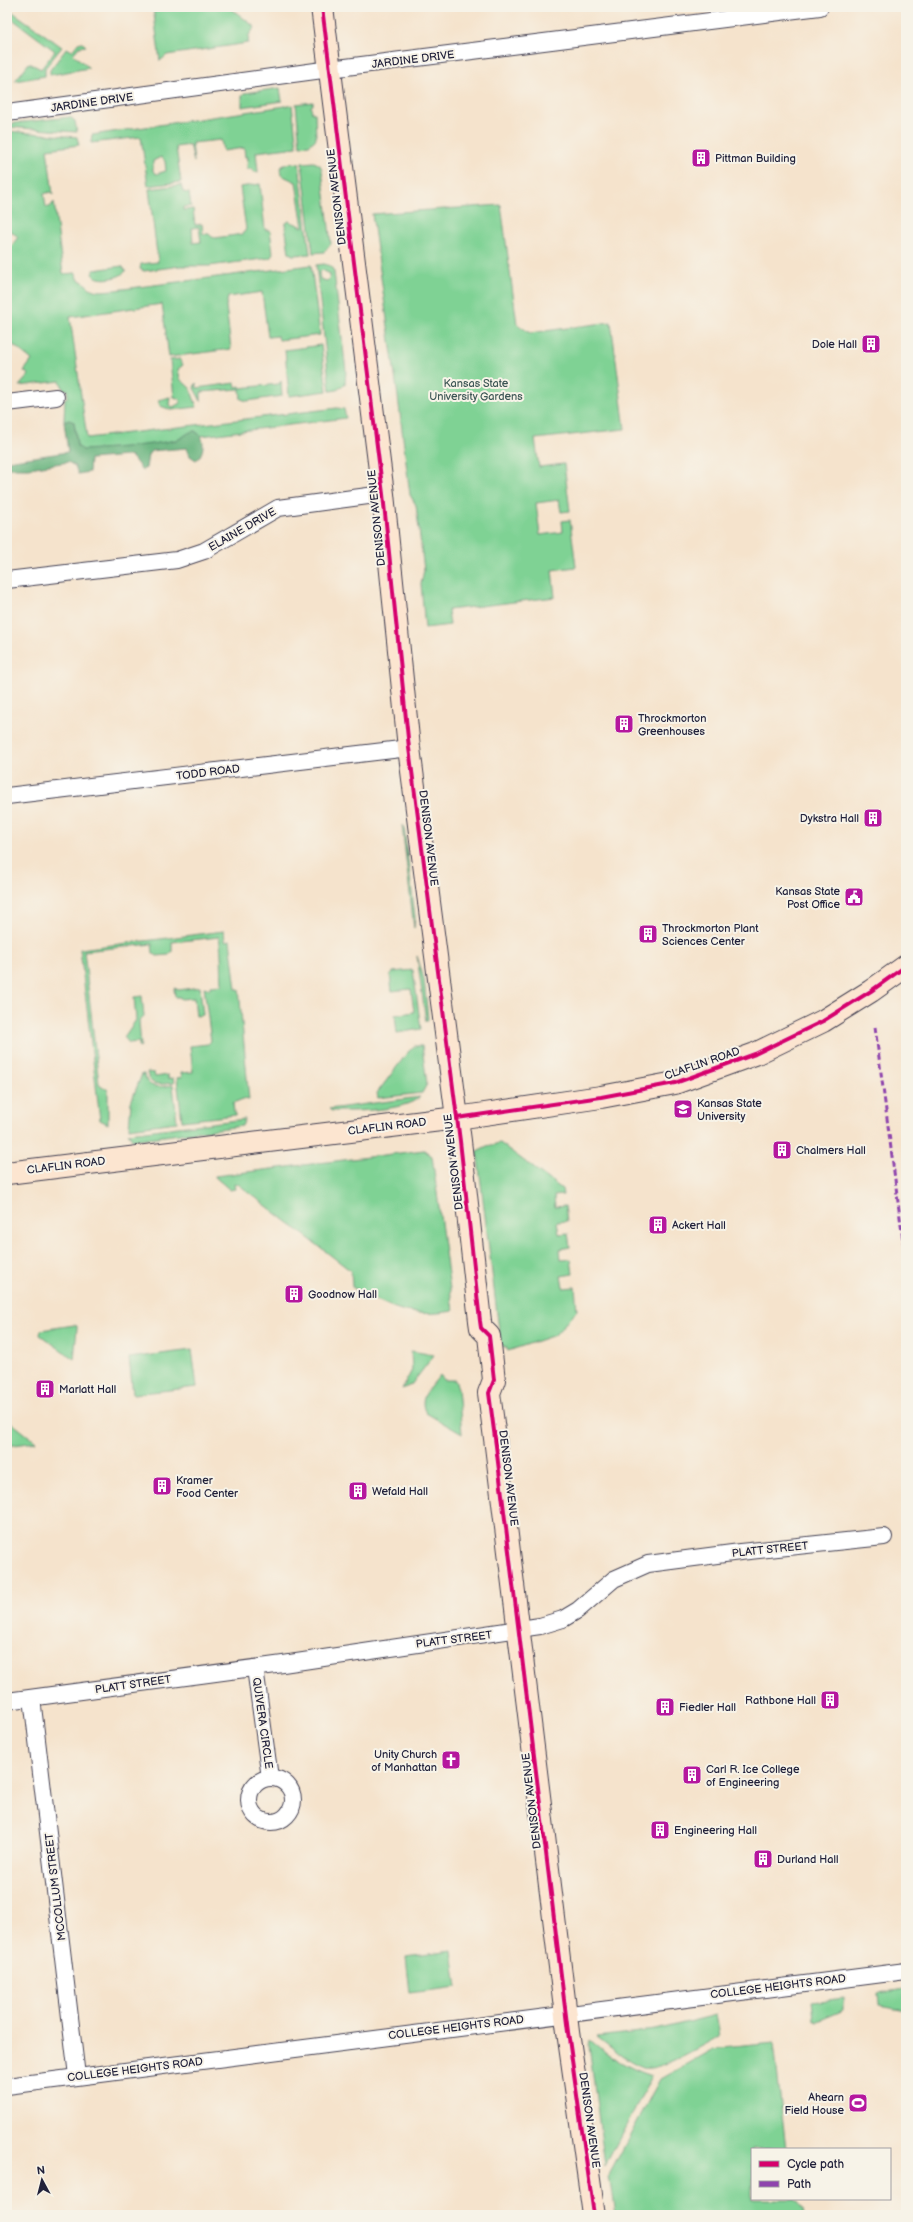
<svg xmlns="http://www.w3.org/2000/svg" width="913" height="2222" font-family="'Balsamiq Sans',sans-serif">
<rect width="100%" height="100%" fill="#f7f3e8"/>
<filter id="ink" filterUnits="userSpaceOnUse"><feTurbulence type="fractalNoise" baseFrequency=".025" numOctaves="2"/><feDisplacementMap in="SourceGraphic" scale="8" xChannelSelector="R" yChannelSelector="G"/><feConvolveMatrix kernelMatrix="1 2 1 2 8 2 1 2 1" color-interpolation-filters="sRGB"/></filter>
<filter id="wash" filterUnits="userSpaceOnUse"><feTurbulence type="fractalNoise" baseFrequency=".012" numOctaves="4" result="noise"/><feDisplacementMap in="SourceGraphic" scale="16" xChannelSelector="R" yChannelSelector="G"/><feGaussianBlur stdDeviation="0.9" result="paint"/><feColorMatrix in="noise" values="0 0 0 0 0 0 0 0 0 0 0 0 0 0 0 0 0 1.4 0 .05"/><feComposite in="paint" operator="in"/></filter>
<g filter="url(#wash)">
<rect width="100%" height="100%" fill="#f5e3cc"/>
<g fill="#7fd294" stroke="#507a68" fill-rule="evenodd">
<path d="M 153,7 L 229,7 L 255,27 L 249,35 L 248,43 L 167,55 L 160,61 Z"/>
<path d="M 7,8 L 62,47 L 45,68 L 45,76 L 15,81 L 29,63 L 41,69 L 55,51 L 7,15 Z"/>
<path d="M 82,42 L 86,46 L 79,47 L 73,54 L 89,68 L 50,75 L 50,70 L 67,48 L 72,51 L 78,43 Z"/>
<path d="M 280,88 L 282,101 L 242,107 L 242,96 L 245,93 Z"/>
<path d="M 313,102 L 313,105 L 311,106 L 312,113 L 315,113 L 316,139 L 309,145 L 300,146 L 296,104 Z"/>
<path d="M 292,105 L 297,147 L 256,152 L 258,172 L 254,172 L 253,169 L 247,169 L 248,157 L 245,157 L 244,148 L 223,151 L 221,140 L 192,143 L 194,162 L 190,145 L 176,147 L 181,182 L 148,186 L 141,137 L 91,143 L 92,135 ZM 161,157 L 165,161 L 166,171 L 156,174 L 153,171 L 153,161 Z"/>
<path d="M 70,117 L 75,121 L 77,132 L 7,127 L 7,124 Z"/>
<path d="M 7,131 L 77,137 L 79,145 L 47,149 L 53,194 L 50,192 L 44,194 L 46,207 L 50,207 L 54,202 L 63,274 L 76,273 L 77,279 C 83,281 85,284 90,288 C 97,293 107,290 115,290 L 311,265 L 320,335 L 279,340 L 278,336 L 268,337 L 262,292 L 228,297 L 226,306 L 231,349 L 169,357 L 162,304 L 70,317 L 87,438 L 337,408 L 344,409 L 346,418 L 201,436 L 195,431 C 187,432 186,437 179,439 C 164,444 94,453 81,450 L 77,446 L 74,422 L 67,421 L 64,422 L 65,398 L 68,397 L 67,389 L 64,390 L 60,381 L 19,386 L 29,375 L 24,371 L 32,360 L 7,340 L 7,252 L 18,237 L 7,228 L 7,197 L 12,191 L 7,187 Z"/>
<path d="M 314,162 L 320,165 L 322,170 L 331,244 L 324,252 L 313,253 L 302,163 Z"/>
<path d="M 299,163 L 310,254 L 293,255 L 289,253 L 285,224 L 289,221 L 303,227 L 296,182 L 281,175 L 280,169 L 284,164 Z"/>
<path d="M 260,184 L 265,230 L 270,230 L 273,254 L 270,258 L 209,266 L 180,266 L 144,271 L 140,269 L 141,264 L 158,262 L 149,189 L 181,185 L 183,192 L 189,193 L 191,206 L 183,207 L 183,210 L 193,209 L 195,225 L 202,224 L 203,234 L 209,234 L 212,237 L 215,238 L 243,234 L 246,229 L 240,187 ZM 199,227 L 201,242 L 193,243 L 192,228 Z"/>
<path d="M 501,205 L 517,324 L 530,333 L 611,322 L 625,429 L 535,439 L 539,467 L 564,464 L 570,511 L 561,512 L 559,500 L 536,503 L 540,535 L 563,532 L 562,521 L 570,520 L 576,567 L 552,570 L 555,597 L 448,610 L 450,625 L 425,628 L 421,584 L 424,570 L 416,505 L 410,495 L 398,397 L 372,214 Z"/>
<path d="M 324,264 L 331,266 L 334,272 L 346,371 L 345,384 L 337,390 L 330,391 L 316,265 ZM 322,270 L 330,274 L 330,278 L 327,281 L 320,279 L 319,273 Z"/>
<path d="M 122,266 L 126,271 C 119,279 98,282 92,274 L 94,270 Z"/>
<path d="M 321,345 L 327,391 L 289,396 L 285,350 Z"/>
<path d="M 180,359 L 183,365 L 178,369 L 180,379 L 190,388 L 197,407 L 172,410 L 160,406 L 158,400 L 170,397 L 169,405 L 173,407 L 180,403 L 180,399 L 174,397 L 170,360 Z"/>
<path d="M 281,381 L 282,396 L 247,401 L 241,399 L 240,389 L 201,392 L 201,401 L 194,388 L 196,383 L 197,388 L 235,383 L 236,387 L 240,386 L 240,388 L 279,384 Z"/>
<path d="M 402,825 L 404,828 L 415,917 L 414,928 Z"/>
<path d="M 224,931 L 225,941 L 230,940 L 236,989 L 239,989 L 249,1100 L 243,1099 L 233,1103 L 234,1113 L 236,1115 L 182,1121 L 177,1078 L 182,1077 L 181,1073 L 193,1072 L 190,1046 L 208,1044 L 211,1041 L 204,987 L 210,989 L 210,986 L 222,985 C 221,968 222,954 219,937 L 172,942 L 172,952 L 169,955 L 157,956 L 153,953 L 152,944 L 84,951 L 99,1084 L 108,1090 L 108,1124 L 100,1120 L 80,949 Z"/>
<path d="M 417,956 L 424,979 L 428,1019 L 426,1022 Z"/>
<path d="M 413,970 L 421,1029 L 397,1033 L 395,1015 L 414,1012 L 411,989 L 392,991 L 390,975 L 393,972 Z"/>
<path d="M 200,987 L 203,1015 L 196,1016 L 194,998 L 181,999 L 180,997 L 175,997 L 174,988 L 179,990 Z"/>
<path d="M 142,996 L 144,1016 L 139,1021 L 141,1046 L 139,1047 L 139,1042 L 129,1043 L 124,1037 L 136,1020 L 134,997 Z"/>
<path d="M 414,1046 L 422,1046 L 427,1084 L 422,1093 L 378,1098 L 377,1093 L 408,1052 Z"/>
<path d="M 147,1072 L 154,1073 L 155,1077 L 168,1075 L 168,1079 L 173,1078 L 174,1083 C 161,1084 149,1088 147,1072 Z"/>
<path d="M 142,1074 L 144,1074 C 147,1090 161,1087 173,1085 L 177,1122 L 129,1128 L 131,1102 Z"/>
<path d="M 420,1097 C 402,1112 355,1111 332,1111 L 329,1109 Z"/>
<path d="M 245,1119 L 242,1126 L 133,1140 L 128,1133 Z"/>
<path d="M 500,1143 L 562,1189 L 563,1195 L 554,1196 L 555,1207 L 565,1206 L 567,1221 L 557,1222 L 559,1234 L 568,1233 L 570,1247 L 560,1249 L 561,1260 L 571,1259 L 573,1274 L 561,1276 L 563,1288 L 575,1287 L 577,1310 L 555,1335 L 508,1351 L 506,1347 L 501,1346 L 477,1151 L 487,1146 Z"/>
<path d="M 424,1150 L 432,1156 L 453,1311 C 408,1319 390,1307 352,1287 L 351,1271 L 238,1184 L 234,1184 L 235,1189 L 230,1190 L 215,1177 L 215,1176 Z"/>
<path d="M 74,1325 L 77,1326 L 77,1328 L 74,1359 L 40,1335 L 41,1330 Z"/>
<path d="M 192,1350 L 197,1387 L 133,1394 L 129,1358 Z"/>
<path d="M 411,1351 L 434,1355 L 411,1385 L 402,1389 L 412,1370 Z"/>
<path d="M 440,1375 L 444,1380 L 455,1380 L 458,1388 L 462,1434 L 426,1413 C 417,1398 431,1387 440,1375 Z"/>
<path d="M 7,1419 L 36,1442 L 7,1446 Z"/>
<path d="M 452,1951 L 457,1987 L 410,1993 L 406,1957 Z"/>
<path d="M 906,1989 L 906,2011 L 879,2006 L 878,1993 Z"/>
<path d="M 844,1998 L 844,2010 L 818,2021 L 814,2019 L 812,2002 Z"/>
<path d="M 716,2015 L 720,2036 C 704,2044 659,2072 643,2068 C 626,2062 611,2047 597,2037 L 656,2030 Z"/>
<path d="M 590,2040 C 610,2057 628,2068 652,2076 L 605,2166 L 589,2046 Z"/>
<path d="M 774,2043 L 786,2149 L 752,2149 L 752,2199 L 795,2199 L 804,2210 L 805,2215 L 615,2215 L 609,2175 L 660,2079 L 713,2049 Z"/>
</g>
<path fill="#67b47e" stroke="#446b5c" d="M 69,420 L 74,422 L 77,446 L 83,450 C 114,448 145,446 176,440 C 184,438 186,432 195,431 L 201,436 C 205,444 203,455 196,460 L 190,456 L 187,448 L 151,451 L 148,455 L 146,468 L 142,470 L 132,457 L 127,456 L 90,459 L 89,472 L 78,474 L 75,466 L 68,462 L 29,468 L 7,468 L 7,461 L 68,452 L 64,422 Z"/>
</g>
<g filter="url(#ink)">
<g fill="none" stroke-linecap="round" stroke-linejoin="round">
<g stroke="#423f51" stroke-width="18">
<g id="street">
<path d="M 7,113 L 330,69 L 820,7"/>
<path d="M 7,403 L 56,397"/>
<path d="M 7,580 L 177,560 L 204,551 L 278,508 L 383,494"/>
<path d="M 7,796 L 409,748"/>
<path d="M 255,1668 L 270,1778"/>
<path d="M 32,1698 L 77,2076"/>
<path d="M 7,1701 L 283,1664 L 540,1626 L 563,1619 L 578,1610 L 614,1579 L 648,1564 L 740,1552 L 884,1537"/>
<circle cx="271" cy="1800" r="22"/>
<path d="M 7,2086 L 906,1971"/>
</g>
</g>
<g stroke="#423f51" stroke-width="24">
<g id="secondary">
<path d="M 322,7 L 383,494 L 409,748 L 460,1141 L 480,1321 L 481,1328 L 489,1336 L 494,1380 L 489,1393 L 496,1446 L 568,2032 L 594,2215"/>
<path d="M 7,1173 L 457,1118 L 601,1097 L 675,1083 L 755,1054 L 823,1021 L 871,991 L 906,966"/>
</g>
</g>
<use href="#street" stroke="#fff" stroke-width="16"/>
<use href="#secondary" stroke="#fce5d0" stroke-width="22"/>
<path stroke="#8e44ad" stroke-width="3" stroke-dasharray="6 3" stroke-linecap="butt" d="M 875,1027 L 906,1263"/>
<g stroke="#f7f3e8" stroke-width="6">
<g id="cycleway">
<path d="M 322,7 L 383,494 L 409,748 L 460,1141 L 480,1321 L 481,1328 L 489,1336 L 494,1380 L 489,1393 L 496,1446 L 568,2032 L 594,2215"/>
<path d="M 457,1118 L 601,1097 L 675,1083 L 755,1054 L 823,1021 L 871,991 L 906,966"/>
</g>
</g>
<use href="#cycleway" stroke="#d6006c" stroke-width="4"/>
</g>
</g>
<defs>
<g id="building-square" transform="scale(1)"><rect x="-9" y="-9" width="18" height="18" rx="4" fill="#b5179e" stroke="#f7f3e8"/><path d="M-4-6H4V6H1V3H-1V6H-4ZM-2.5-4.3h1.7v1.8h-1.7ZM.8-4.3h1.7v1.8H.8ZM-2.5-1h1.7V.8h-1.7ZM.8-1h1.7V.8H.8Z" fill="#fff"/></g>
<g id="civic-square" transform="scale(1)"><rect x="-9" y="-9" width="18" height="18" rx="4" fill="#b5179e" stroke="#f7f3e8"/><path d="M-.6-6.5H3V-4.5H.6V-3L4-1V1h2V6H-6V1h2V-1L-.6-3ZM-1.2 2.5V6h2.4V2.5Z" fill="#fff"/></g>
<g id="university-square" transform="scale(1)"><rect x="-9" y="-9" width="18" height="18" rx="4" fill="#b5179e" stroke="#f7f3e8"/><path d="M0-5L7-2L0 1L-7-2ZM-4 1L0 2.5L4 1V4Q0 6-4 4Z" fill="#fff"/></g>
<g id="church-square" transform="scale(1)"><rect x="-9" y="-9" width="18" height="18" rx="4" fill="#b5179e" stroke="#f7f3e8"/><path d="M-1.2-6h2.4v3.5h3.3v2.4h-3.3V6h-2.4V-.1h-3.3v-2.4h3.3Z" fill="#fff"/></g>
<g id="stadium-square" transform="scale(1)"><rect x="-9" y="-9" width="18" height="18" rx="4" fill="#b5179e" stroke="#f7f3e8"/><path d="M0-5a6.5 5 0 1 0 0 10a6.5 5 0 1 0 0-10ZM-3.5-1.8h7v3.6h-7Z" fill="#fff"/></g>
</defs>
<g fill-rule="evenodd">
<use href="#building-square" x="701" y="158"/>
<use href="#building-square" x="871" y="344"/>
<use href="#building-square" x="624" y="724"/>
<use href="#building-square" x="873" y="818"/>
<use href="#civic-square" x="854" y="897"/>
<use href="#building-square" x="648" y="934"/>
<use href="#university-square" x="683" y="1109"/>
<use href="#building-square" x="782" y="1150"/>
<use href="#building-square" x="658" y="1225"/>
<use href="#building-square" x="294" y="1294"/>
<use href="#building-square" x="45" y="1389"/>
<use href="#building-square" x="162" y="1486"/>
<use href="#building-square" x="358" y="1491"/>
<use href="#building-square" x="830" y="1700"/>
<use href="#building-square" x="665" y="1707"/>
<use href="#church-square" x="451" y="1760"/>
<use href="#building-square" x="692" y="1775"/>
<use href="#building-square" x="660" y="1830"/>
<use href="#building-square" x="763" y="1859"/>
<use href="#stadium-square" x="858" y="2103"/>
</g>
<g text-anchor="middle" stroke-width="4" stroke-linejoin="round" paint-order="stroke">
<g font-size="11" fill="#22223b" stroke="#f7f3e8">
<text transform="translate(413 59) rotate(-7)" y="4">JARDINE DRIVE</text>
<text transform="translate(92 102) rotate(-8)" y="4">JARDINE DRIVE</text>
<text transform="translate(336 197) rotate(-97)" y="4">DENISON AVENUE</text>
<text transform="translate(376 518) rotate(-96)" y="4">DENISON AVENUE</text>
<text transform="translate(242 529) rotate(-30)" y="4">ELAINE DRIVE</text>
<text transform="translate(208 772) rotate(-7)" y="4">TODD ROAD</text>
<text transform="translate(429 838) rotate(83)" y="4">DENISON AVENUE</text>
<text transform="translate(702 1063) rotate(-19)" y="4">CLAFLIN ROAD</text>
<text transform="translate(387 1126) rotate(-7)" y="4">CLAFLIN ROAD</text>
<text transform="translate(453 1162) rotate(-97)" y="4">DENISON AVENUE</text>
<text transform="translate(66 1165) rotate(-7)" y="4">CLAFLIN ROAD</text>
<text transform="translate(509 1478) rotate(83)" y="4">DENISON AVENUE</text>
<text transform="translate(770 1549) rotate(-6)" y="4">PLATT STREET</text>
<text transform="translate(454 1639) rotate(-7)" y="4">PLATT STREET</text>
<text transform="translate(133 1684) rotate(-8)" y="4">PLATT STREET</text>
<text transform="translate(263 1723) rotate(82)" y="4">QUIVERA CIRCLE</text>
<text transform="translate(531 1801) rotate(-97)" y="4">DENISON AVENUE</text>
<text transform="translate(55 1887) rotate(-97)" y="4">MCCOLLUM STREET</text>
<text transform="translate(778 1986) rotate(-7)" y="4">COLLEGE HEIGHTS ROAD</text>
<text transform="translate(456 2027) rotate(-7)" y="4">COLLEGE HEIGHTS ROAD</text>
<text transform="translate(135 2069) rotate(-7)" y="4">COLLEGE HEIGHTS ROAD</text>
<text transform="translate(590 2120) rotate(82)" y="4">DENISON AVENUE</text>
</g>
<g font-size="11" fill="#22223b" stroke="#f7f3e8" text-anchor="start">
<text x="715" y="162">Pittman Building</text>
<text x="857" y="348" text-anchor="end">Dole Hall</text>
<text x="638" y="722">Throckmorton<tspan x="638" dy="13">Greenhouses</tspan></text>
<text x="859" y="822" text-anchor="end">Dykstra Hall</text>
<text x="840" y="895" text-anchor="end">Kansas State<tspan x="840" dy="13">Post Office</tspan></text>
<text x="662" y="932">Throckmorton Plant<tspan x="662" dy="13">Sciences Center</tspan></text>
<text x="697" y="1107">Kansas State<tspan x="697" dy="13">University</tspan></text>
<text x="796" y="1154">Chalmers Hall</text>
<text x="672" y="1229">Ackert Hall</text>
<text x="308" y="1298">Goodnow Hall</text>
<text x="59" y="1393">Marlatt Hall</text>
<text x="176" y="1484">Kramer<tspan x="176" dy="13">Food Center</tspan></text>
<text x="372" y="1495">Wefald Hall</text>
<text x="816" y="1704" text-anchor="end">Rathbone Hall</text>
<text x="679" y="1711">Fiedler Hall</text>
<text x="437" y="1758" text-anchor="end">Unity Church<tspan x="437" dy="13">of Manhattan</tspan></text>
<text x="706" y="1773">Carl R. Ice College<tspan x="706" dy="13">of Engineering</tspan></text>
<text x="674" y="1834">Engineering Hall</text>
<text x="777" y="1863">Durland Hall</text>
<text x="844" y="2101" text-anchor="end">Ahearn<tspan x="844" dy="13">Field House</tspan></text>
</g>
<g font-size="11" fill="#3e5756" stroke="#f7f3e8">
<text x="476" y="387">Kansas State<tspan x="476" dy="13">University Gardens</tspan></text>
</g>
</g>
<rect width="913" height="2222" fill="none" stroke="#f7f3e8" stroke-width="24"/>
<rect x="751" y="2148" width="140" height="52" fill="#f7f3e8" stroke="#a29fa3"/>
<rect x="759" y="2161" width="20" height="6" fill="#d6006c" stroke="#a29fa3"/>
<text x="787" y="2168" font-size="12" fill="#22223b">Cycle path</text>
<rect x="759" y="2181" width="20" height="6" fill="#8e44ad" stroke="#a29fa3"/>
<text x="787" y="2188" font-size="12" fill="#22223b">Path</text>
<g transform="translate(42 2180) rotate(353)" stroke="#f7f3e8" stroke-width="3" paint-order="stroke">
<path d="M0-3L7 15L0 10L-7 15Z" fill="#22223b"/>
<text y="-6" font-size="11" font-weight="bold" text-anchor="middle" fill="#22223b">N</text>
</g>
</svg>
